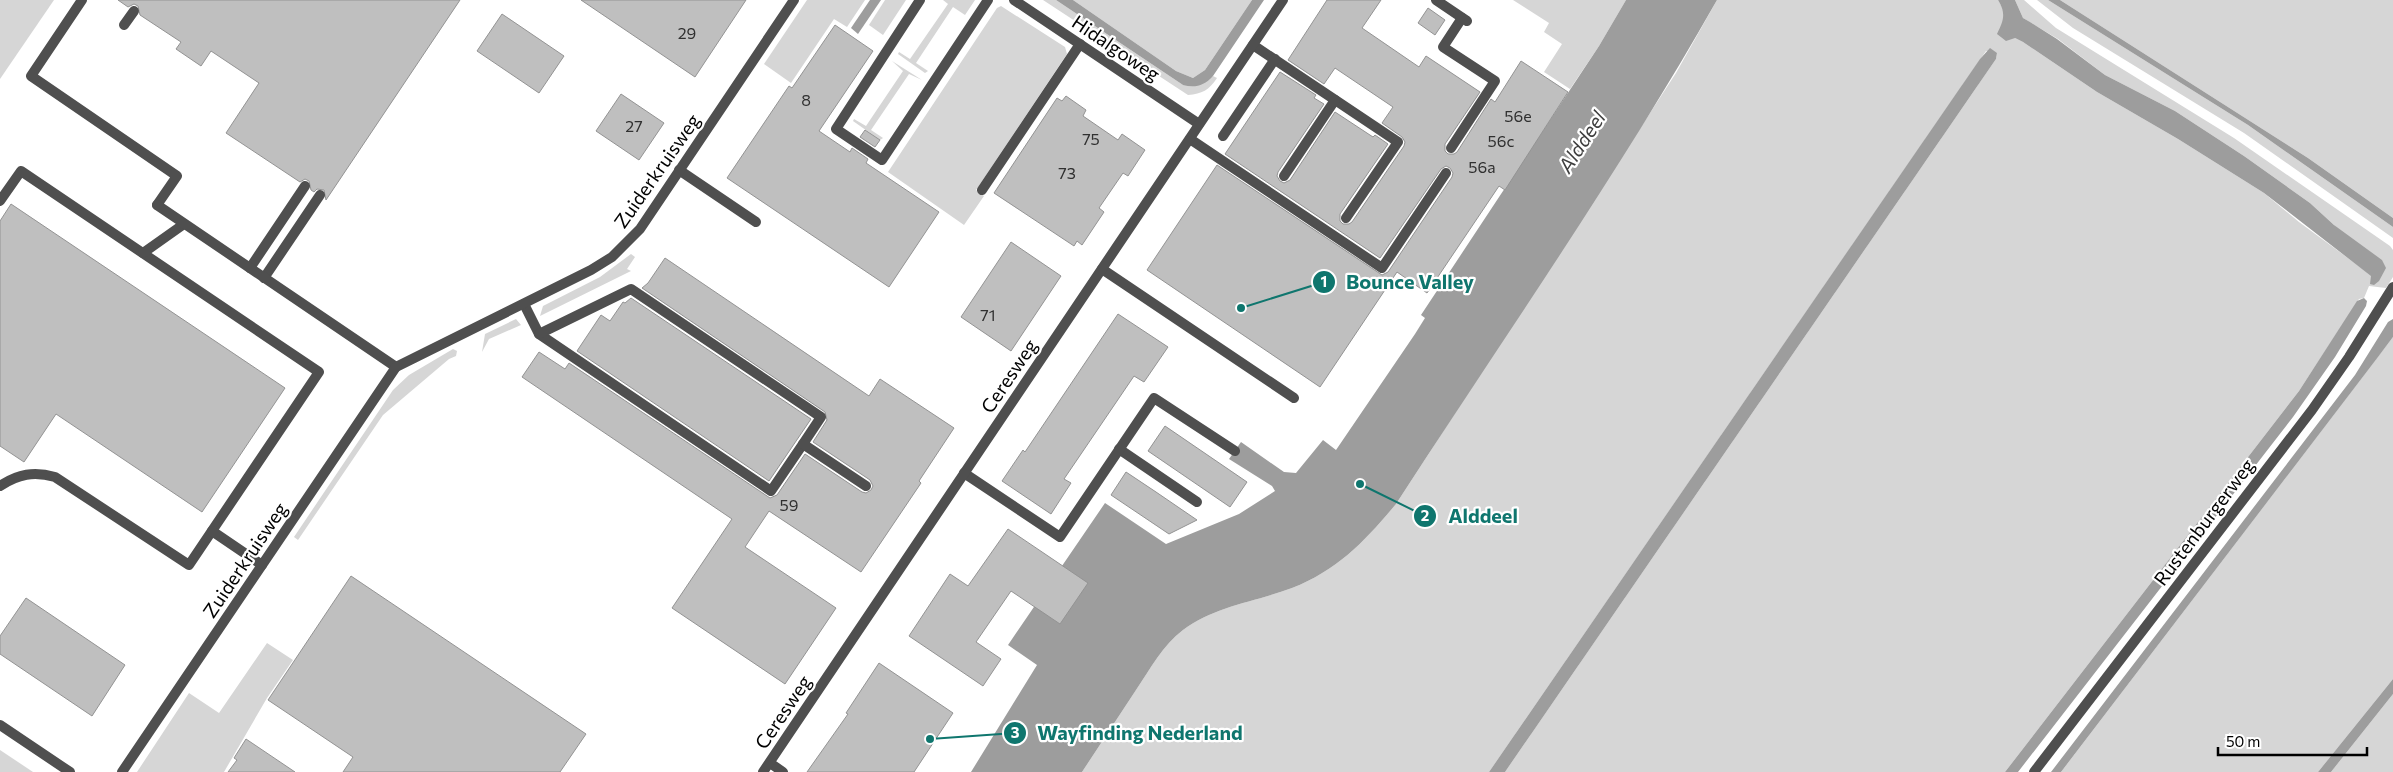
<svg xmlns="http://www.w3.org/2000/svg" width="2393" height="772" font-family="Commissioner,sans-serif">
<rect width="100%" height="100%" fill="#fff"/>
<g fill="#d6d6d6">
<path d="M 0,0 L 54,0 L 0,79 Z"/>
<path d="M 807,0 L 865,0 L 847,27 L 834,19 L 791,83 L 764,64 Z"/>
<path d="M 885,0 L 906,0 L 883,35 L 869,25 Z"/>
<path d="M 943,0 L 975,0 L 965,15 L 953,7 L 916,63 L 928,71 L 925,73 L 898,54 L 899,52 L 910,59 L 948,4 Z"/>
<path d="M 1043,0 L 1056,0 L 1183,85 L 1209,79 L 1213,76 L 1217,78 C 1209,90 1202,94 1188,95 Z"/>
<path d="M 1073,0 L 1252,0 L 1205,70 L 1193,78 L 1176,71 Z"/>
<path d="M 1513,0 L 1626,0 L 1599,46 L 1570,89 L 1544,72 L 1562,44 L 1544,32 L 1549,23 Z"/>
<path d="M 1717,0 L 1998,0 L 2002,7 L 2010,38 L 2015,38 L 2023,42 L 2097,92 L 2178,139 L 2264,193 L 2299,222 L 2379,281 L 2334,225 L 2310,203 L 2244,156 L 2175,111 L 2105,75 L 2058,39 L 2023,18 L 2015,0 L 2024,0 L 2056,28 L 2234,138 L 2390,246 L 2393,250 L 2393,277 L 2386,288 L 2369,286 L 2364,298 L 2359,299 L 2299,391 L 2005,772 L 1505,772 L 1996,59 L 1997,53 L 1986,51 L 1489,772 L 1082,772 C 1100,745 1118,717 1136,690 C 1150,669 1163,645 1183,630 C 1215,606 1255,602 1292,588 C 1338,570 1365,541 1396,504 L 1676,73 Z"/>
<path d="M 2037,0 L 2048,0 L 2248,125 L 2393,227 L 2393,238 L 2244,133 L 2073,28 Z"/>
<path d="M 2060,0 L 2393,0 L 2393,218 L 2308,158 Z"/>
<path d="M 1001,6 L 1065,47 L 1067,54 L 976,190 L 984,196 L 964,225 L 888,172 L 997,8 Z"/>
<path d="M 892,61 L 922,80 L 909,74 L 871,130 L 883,138 L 880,140 L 853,121 L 854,119 L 866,126 L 903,71 Z"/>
<path d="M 631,254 L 635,257 L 627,269 L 631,271 L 540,316 L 543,306 L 600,277 Z"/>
<path d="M 516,319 L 521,325 L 489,339 L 482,352 L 485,334 Z"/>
<path d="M 2393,337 L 2393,679 L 2318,772 L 2061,772 Z"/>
<path d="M 453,349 L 457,351 L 456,356 L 449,359 L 383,415 L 298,540 L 294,537 L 393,390 L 409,375 Z"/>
<path d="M 267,643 L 293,660 L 267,698 L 224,772 L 137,772 L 189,693 L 219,713 Z"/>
<path d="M 2393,694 L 2393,772 L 2331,772 Z"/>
<path d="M 0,750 L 33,772 L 0,772 Z"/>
</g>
<g fill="#9d9d9d">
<path d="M 870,0 L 881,0 L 858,34 L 851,28 Z"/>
<path d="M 1056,0 L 1073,0 L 1176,71 L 1193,78 L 1205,70 L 1252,0 L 1264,0 L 1213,76 C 1204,86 1195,88 1183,85 Z"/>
<path d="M 1626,0 L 1717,0 C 1619,173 1504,337 1396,504 C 1365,541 1338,570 1292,588 C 1255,602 1215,606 1183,630 C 1163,645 1150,669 1136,690 C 1118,717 1100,745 1082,772 L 971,772 L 1037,665 L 1008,645 L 1105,503 L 1166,544 L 1239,514 L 1275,491 L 1272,486 L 1229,459 L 1241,442 L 1284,472 L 1296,473 L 1323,440 L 1336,450 L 1415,334 L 1425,318 L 1421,315 L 1599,46 Z"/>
<path d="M 1998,0 L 2015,0 L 2023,18 L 2030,22 L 2057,39 L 2105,75 L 2175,111 L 2244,156 L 2310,203 L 2334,225 L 2382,260 L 2386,268 L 2379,281 L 2374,285 L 2370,284 L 2371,276 L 2264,193 L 2178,139 L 2097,92 L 2023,42 L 2015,38 L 2006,41 L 1997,34 C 2004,20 2006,13 1998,0 Z"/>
<path d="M 2048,0 L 2060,0 L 2308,158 L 2393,218 L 2393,227 L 2248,125 Z"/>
<path d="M 1990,48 L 1997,53 L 1996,59 L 1505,772 L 1489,772 L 1980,59 Z"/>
<path d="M 2364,298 L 2367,301 L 2366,306 L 2335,357 L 2293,417 L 2018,772 L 2005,772 L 2299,391 L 2357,301 Z"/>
<path d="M 2393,319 L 2393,337 L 2378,357 L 2061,772 L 2051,772 L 2355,375 L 2388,322 Z"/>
<path d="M 2393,679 L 2393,694 L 2331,772 L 2318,772 Z"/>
</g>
<g fill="#bfbfbf" stroke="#939393">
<path d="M 118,0 L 460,0 L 326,200 L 324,190 L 317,189 L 314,192 L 311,190 L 309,181 L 305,179 L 300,182 L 226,133 L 259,83 L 211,51 L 201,66 L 176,49 L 181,42 L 140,15 L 138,6 L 134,4 L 128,7 Z"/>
<path d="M 581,0 L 746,0 L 695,77 Z"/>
<path d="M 1327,0 L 1381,0 L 1362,28 L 1419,67 L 1426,56 L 1480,92 L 1445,144 L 1445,151 L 1448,154 L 1454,154 L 1457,152 L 1491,99 L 1495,102 L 1521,61 L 1568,92 L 1505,190 L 1499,186 L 1427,293 L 1397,272 L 1320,387 L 1147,270 L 1217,165 L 1382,275 L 1388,272 L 1452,177 L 1453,173 L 1450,168 L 1446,166 L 1441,169 L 1380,258 L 1225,154 L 1280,72 L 1316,95 L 1314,98 L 1324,104 L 1278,172 L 1277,176 L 1280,181 L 1284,183 L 1290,180 L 1335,112 L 1373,137 L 1375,135 L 1388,144 L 1340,214 L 1340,221 L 1343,224 L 1349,224 L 1352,222 L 1404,146 L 1405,142 L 1402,137 L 1382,123 L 1393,107 L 1335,68 L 1324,84 L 1288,60 Z"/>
<path d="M 1428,8 L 1445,20 L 1435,35 L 1418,23 Z"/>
<path d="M 502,14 L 564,56 L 539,93 L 477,51 Z"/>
<path d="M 835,25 L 873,51 L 819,131 L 850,152 L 852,148 L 868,159 L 866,163 L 939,212 L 889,287 L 727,178 L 789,86 L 792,88 Z"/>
<path d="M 621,94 L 664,123 L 639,160 L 596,131 Z"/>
<path d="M 1066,96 L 1086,110 L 1083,116 L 1118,140 L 1122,134 L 1145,150 L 1128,176 L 1123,173 L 1099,208 L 1104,212 L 1082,245 L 1077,241 L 1074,246 L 994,193 L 1057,98 L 1062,101 Z"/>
<path d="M 865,130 L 880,140 L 875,147 L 860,137 Z"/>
<path d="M 11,204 L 285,388 L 202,512 L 56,414 L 24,462 L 0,446 L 0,221 Z"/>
<path d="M 1011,242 L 1061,276 L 1011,351 L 961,317 Z"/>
<path d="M 665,258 L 869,396 L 880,379 L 954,428 L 919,481 L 921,483 L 861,572 L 769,511 L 745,547 L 836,608 L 785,684 L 672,608 L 732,519 L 522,377 L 539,352 L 565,369 L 569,363 L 770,498 L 777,495 L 805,454 L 862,492 L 866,493 L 871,490 L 873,486 L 870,480 L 813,442 L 827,420 L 825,412 L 642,288 L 648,283 Z"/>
<path d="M 631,298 L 811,419 L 769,481 L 577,351 L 601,315 L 610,321 L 623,302 L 625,303 Z"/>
<path d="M 1118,314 L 1168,347 L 1144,382 L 1134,376 L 1064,479 L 1071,483 L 1051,514 L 1002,481 L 1023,450 L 1025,452 Z"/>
<path d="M 1165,426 L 1247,482 L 1230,507 L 1148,451 Z"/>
<path d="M 1126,472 L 1156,492 L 1197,520 L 1169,534 L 1111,495 Z"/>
<path d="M 1008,529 L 1088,583 L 1060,624 L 1011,591 L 976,642 L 1001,659 L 983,686 L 909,636 L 950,574 L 968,586 Z"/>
<path d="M 351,576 L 586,734 L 560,772 L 343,772 L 353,757 L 268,700 Z"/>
<path d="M 26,598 L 125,665 L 92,716 L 0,654 L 0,636 Z"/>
<path d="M 879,663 L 953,713 L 914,772 L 807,772 L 848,714 L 846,713 Z"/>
<path d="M 246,739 L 295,772 L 228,772 L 237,760 L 234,758 Z"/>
</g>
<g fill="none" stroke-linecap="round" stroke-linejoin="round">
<g stroke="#4f4f4f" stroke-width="10">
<path d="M 82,0 L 31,76 L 177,176 L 157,205"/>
<path d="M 920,0 L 836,129 L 882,160 L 988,0"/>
<path d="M 124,25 L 134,11"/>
<path d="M 1253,45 L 1398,142 L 1346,218"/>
<path d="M 1223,136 L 1275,59"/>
<path d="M 1190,139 L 1382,268 L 1446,173"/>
<path d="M 1451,148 L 1495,81 L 1443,47 L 1462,18"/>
<path d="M 679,170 L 756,222"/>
<path d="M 1284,176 L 1335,100"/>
<path d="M 982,190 L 1080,44"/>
<path d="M 0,201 L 21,171 L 319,372 L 189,565 L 55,477 C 34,471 18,474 0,486"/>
<path d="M 143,253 L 184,224"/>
<path d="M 250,268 L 305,186"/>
<path d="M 1102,269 L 1294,398"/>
<path d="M 264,278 L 320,195"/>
<path d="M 524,304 L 539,334 L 771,491 L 803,444"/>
<path d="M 539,334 L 631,289 L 821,417 L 803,444 L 866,486"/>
<path d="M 1119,449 L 1197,502"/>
<path d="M 964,473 L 1060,537 L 1154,398 L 1235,451"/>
<path d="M 212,531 L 262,565"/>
<path d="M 770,763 L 783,772"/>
<path d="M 2034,772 L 2312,410 L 2349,357 L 2393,287"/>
</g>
<g stroke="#4f4f4f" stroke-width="10">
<path d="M 1014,0 L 1199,124"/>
<path d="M 1436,0 L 1467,21"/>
<path d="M 157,205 L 396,367"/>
<path d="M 0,725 L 70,772"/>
<path d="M 122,772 L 396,367 L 591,270 L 612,257 L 640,229 L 794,0"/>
<path d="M 763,772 L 1283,0"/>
</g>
</g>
<g text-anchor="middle" stroke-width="4.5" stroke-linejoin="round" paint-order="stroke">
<g font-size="16" fill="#303030">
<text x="687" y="39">29</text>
<text x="806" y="106">8</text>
<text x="1518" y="122">56e</text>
<text x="634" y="132">27</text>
<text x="1091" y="145">75</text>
<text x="1501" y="147">56c</text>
<text x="1482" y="173">56a</text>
<text x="1067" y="179">73</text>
<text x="988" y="321">71</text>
<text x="789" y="511">59</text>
</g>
<g font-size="19" fill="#000" stroke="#fff">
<text transform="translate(1116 48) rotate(34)" y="7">Hidalgoweg</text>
<text transform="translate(657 171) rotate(-55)" y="7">Zuiderkruisweg</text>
<text transform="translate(1009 376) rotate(-56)" y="7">Ceresweg</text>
<text transform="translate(2204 522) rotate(-53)" y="7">Rustenburgerweg</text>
<text transform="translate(245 560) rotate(-56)" y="7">Zuiderkruisweg</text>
<text transform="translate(783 712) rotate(-56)" y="7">Ceresweg</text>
</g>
<g font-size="20" font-style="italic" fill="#3e3e3e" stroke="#fff">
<text transform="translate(1582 142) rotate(-57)" y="7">Alddeel</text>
</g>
</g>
<path fill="none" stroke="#0f766e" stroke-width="2" d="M1241 308L1324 282M1360 484L1425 516M930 739L1015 733"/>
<g fill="#0f766e" stroke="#fff" stroke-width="2">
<circle cx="1241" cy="308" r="5"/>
<circle cx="1360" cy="484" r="5"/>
<circle cx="930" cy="739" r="5"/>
<circle cx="1324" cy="282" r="12"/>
<circle cx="1425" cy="516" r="12"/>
<circle cx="1015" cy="733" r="12"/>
</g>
<g font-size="15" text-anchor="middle" font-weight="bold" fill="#fff">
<text x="1324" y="287">1</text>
<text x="1425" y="521">2</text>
<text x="1015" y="738">3</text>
</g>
<g font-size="20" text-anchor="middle" font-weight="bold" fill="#0f766e" stroke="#fff" stroke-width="4.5" stroke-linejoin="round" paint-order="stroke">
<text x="1410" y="289">Bounce Valley</text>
<text x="1483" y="523">Alddeel</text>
<text x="1140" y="740">Wayfinding Nederland</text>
</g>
<path d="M2218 747v8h149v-8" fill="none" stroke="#000000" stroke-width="2.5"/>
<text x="2226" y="747" font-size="15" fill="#000000" stroke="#ffffff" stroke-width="4" paint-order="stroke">50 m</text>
</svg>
